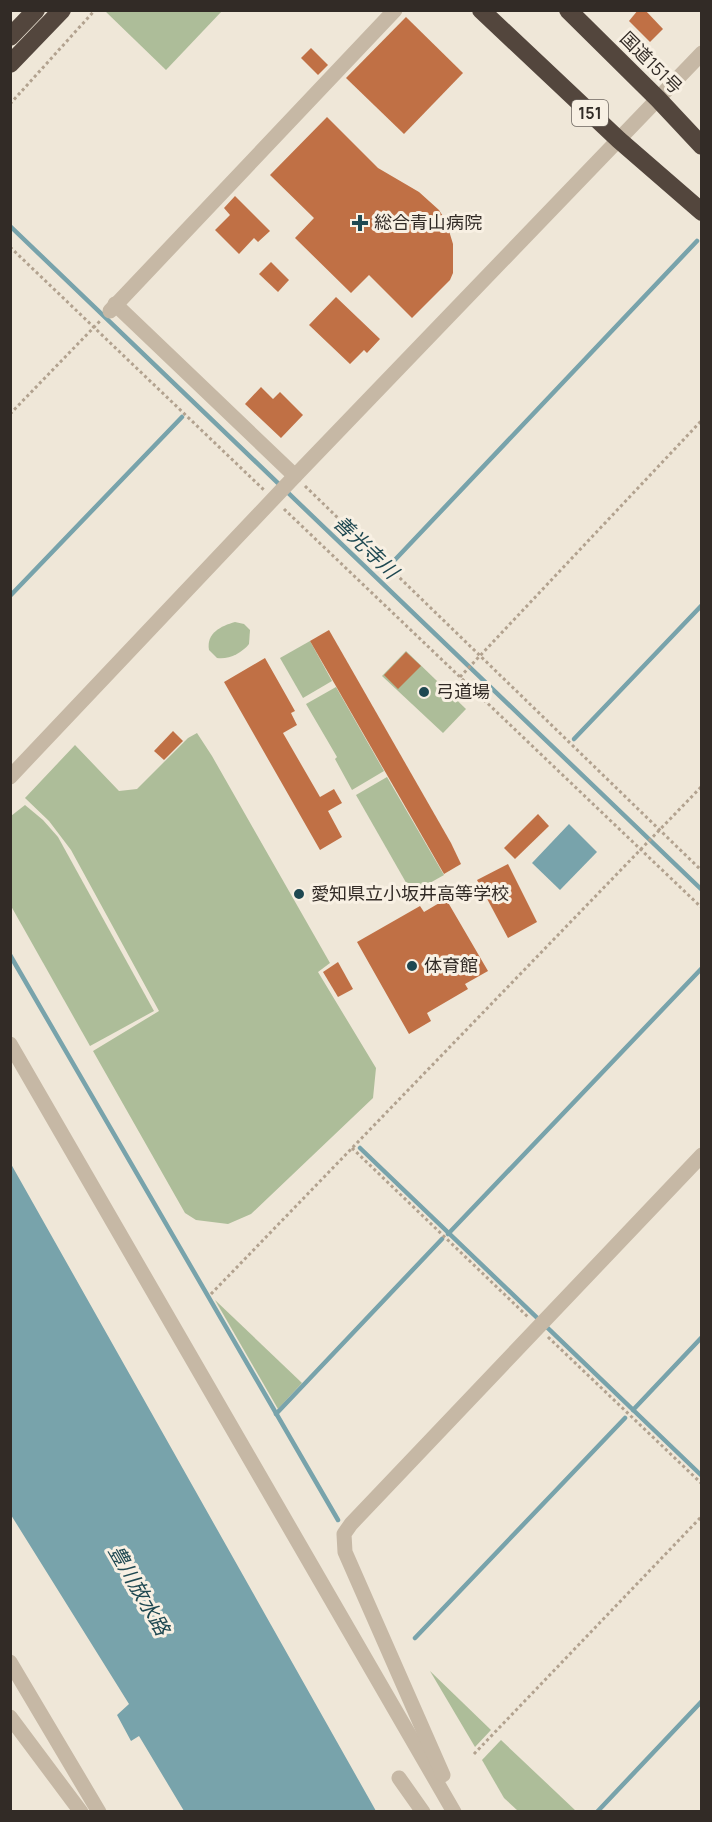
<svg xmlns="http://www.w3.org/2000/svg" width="712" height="1822" font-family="Manrope,'Noto Sans JP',sans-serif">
<rect width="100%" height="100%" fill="#efe7d8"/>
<g fill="#adbd99">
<path d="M 105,11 L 222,11 L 166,70 Z"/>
<path d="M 235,622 L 244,624 L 250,630 L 249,644 C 242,653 228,660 217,658 L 209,650 C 206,633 221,626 235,622 Z"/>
<path d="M 310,641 L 332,681 L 303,698 L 280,658 Z"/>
<path d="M 406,651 L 466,709 L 443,733 L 382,676 Z"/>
<path d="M 336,687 L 384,771 L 352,790 L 335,759 L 337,757 L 306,704 Z"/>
<path d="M 197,733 L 212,756 L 330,963 L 318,972 L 376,1068 L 373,1098 L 251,1214 L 228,1224 L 196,1220 L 185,1213 L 93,1051 L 159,1011 L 71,850 L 49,821 L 25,798 L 75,745 L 119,791 L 137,789 L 188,738 Z"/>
<path d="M 387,777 L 444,875 L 412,893 L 356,795 Z"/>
<path d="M 25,805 L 43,820 L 58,837 L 154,1011 L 90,1046 L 11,906 L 11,816 Z"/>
<path d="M 215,1300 L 302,1383 L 278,1409 Z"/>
<path d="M 430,1671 L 491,1730 L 475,1747 Z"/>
<path d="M 501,1740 L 576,1811 L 518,1811 L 504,1798 L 482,1760 Z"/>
</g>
<g fill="#78a3ab">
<path d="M 569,824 L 597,852 L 560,890 L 532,863 Z"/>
<path d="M 11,1164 L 376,1811 L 184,1811 L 139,1736 L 131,1741 L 117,1715 L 129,1704 L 11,1515 Z"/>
</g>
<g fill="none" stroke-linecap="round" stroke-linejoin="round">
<g stroke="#78a3ab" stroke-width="4.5">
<path d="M 10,226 L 702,890"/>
<path d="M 391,564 L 697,241"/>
<path d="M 10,596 L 182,417"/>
<path d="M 574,739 L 702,605"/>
<path d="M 10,955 L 338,1520"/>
<path d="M 360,1148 L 702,1476"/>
<path d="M 448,1234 L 702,968"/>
<path d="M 633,1410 L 702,1337"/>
<path d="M 276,1414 L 442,1239"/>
<path d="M 415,1638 L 625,1418"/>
<path d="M 597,1812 L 702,1701"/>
</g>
</g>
<g fill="#c07045">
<path d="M 638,10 L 645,10 L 663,29 L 650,42 L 629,21 Z"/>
<path d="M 406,17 L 463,73 L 404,134 L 346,78 Z"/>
<path d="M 311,48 L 328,65 L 318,75 L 301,58 Z"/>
<path d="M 327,117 L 378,168 L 419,192 L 439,210 L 446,221 L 453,244 L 453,273 L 450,280 L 412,318 L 369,275 L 351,293 L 295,238 L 314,218 L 270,175 Z"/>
<path d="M 235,196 L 270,231 L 258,242 L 254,238 L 239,254 L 215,230 L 230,215 L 224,208 Z"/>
<path d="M 271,262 L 289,280 L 278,292 L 259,274 Z"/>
<path d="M 336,297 L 380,339 L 367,353 L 364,350 L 350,364 L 309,325 Z"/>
<path d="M 261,387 L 273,399 L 280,392 L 303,415 L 281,438 L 245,404 Z"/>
<path d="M 329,630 L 451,843 L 461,864 L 444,874 L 310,641 Z"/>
<path d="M 406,652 L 421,666 L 398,689 L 384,675 Z"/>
<path d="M 265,658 L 295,711 L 291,713 L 297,725 L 283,733 L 320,797 L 334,789 L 342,803 L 328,811 L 342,837 L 320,850 L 224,682 Z"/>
<path d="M 173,731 L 183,741 L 164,760 L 154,751 Z"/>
<path d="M 538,814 L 549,826 L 515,859 L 504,848 Z"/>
<path d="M 508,864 L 537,922 L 508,938 L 477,880 Z"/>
<path d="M 446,899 L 488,971 L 465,984 L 468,989 L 427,1013 L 431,1021 L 409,1034 L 357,942 L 420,906 L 424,912 Z"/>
<path d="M 338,962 L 353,989 L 338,997 L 323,972 Z"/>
</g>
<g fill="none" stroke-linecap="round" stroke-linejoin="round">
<g stroke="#b2a28f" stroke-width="3" stroke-dasharray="3 3" stroke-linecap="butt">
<path d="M 10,104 L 95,10"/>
<path d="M 10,247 L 264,490"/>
<path d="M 10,414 L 100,321"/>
<path d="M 305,486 L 702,871"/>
<path d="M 284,509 L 702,908"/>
<path d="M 460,677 L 702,420"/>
<path d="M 352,1148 L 528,1317"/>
<path d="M 211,1294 L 702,786"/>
<path d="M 548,1337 L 702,1484"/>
<path d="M 474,1754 L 702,1516"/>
</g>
<g stroke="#c6b8a5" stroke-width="15">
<path d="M 115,304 L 295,476"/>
<path d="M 110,311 L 395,10"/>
<path d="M 10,777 L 295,476 L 702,53"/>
<path d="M 10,1044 L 454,1812"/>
<path d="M 10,1662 L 99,1812"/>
<path d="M 10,1717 L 81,1812"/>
<path d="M 443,1775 L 345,1552 L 344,1534 L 351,1524 L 702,1155"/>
<path d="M 399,1778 L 423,1812"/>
</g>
<g stroke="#53463d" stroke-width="18">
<path d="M 481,10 L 619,140 L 702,212"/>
<path d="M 568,10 L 658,99 L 702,146"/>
<path d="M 10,37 L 36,10"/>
<path d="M 10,64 L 62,10"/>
</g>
</g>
<g fill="#1e4851" stroke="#f8f0e3" stroke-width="2">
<path d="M357 214h6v6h6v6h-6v6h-6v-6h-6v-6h6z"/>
<circle cx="424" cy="692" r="6"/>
<circle cx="299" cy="894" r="6"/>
<circle cx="412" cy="966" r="6"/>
</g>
<g text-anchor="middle" stroke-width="6" stroke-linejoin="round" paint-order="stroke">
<rect fill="#f8f0e3" stroke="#6d665f" stroke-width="1.5" x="572" y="100" width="36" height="26" rx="4.5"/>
<g font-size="16" font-weight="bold" fill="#322b26">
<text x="590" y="119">151</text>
</g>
<g font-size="18" fill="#322b26" stroke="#f8f0e3">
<text transform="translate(651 63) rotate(45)" y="6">国道151号</text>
</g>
<g font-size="18" fill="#322b26" stroke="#f8f0e3" text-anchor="start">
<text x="374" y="229">総合青山病院</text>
<text x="436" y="698">弓道場</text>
<text x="311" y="900">愛知県立小坂井高等学校</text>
<text x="424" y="972">体育館</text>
</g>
<g font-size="20" font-style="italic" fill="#1e4851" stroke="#f8f0e3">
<text transform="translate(366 547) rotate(44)" y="7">善光寺川</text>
<text transform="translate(139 1590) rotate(60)" y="7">豊川放水路</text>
</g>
</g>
<rect width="712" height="1822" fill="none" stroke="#322b26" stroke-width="24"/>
</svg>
